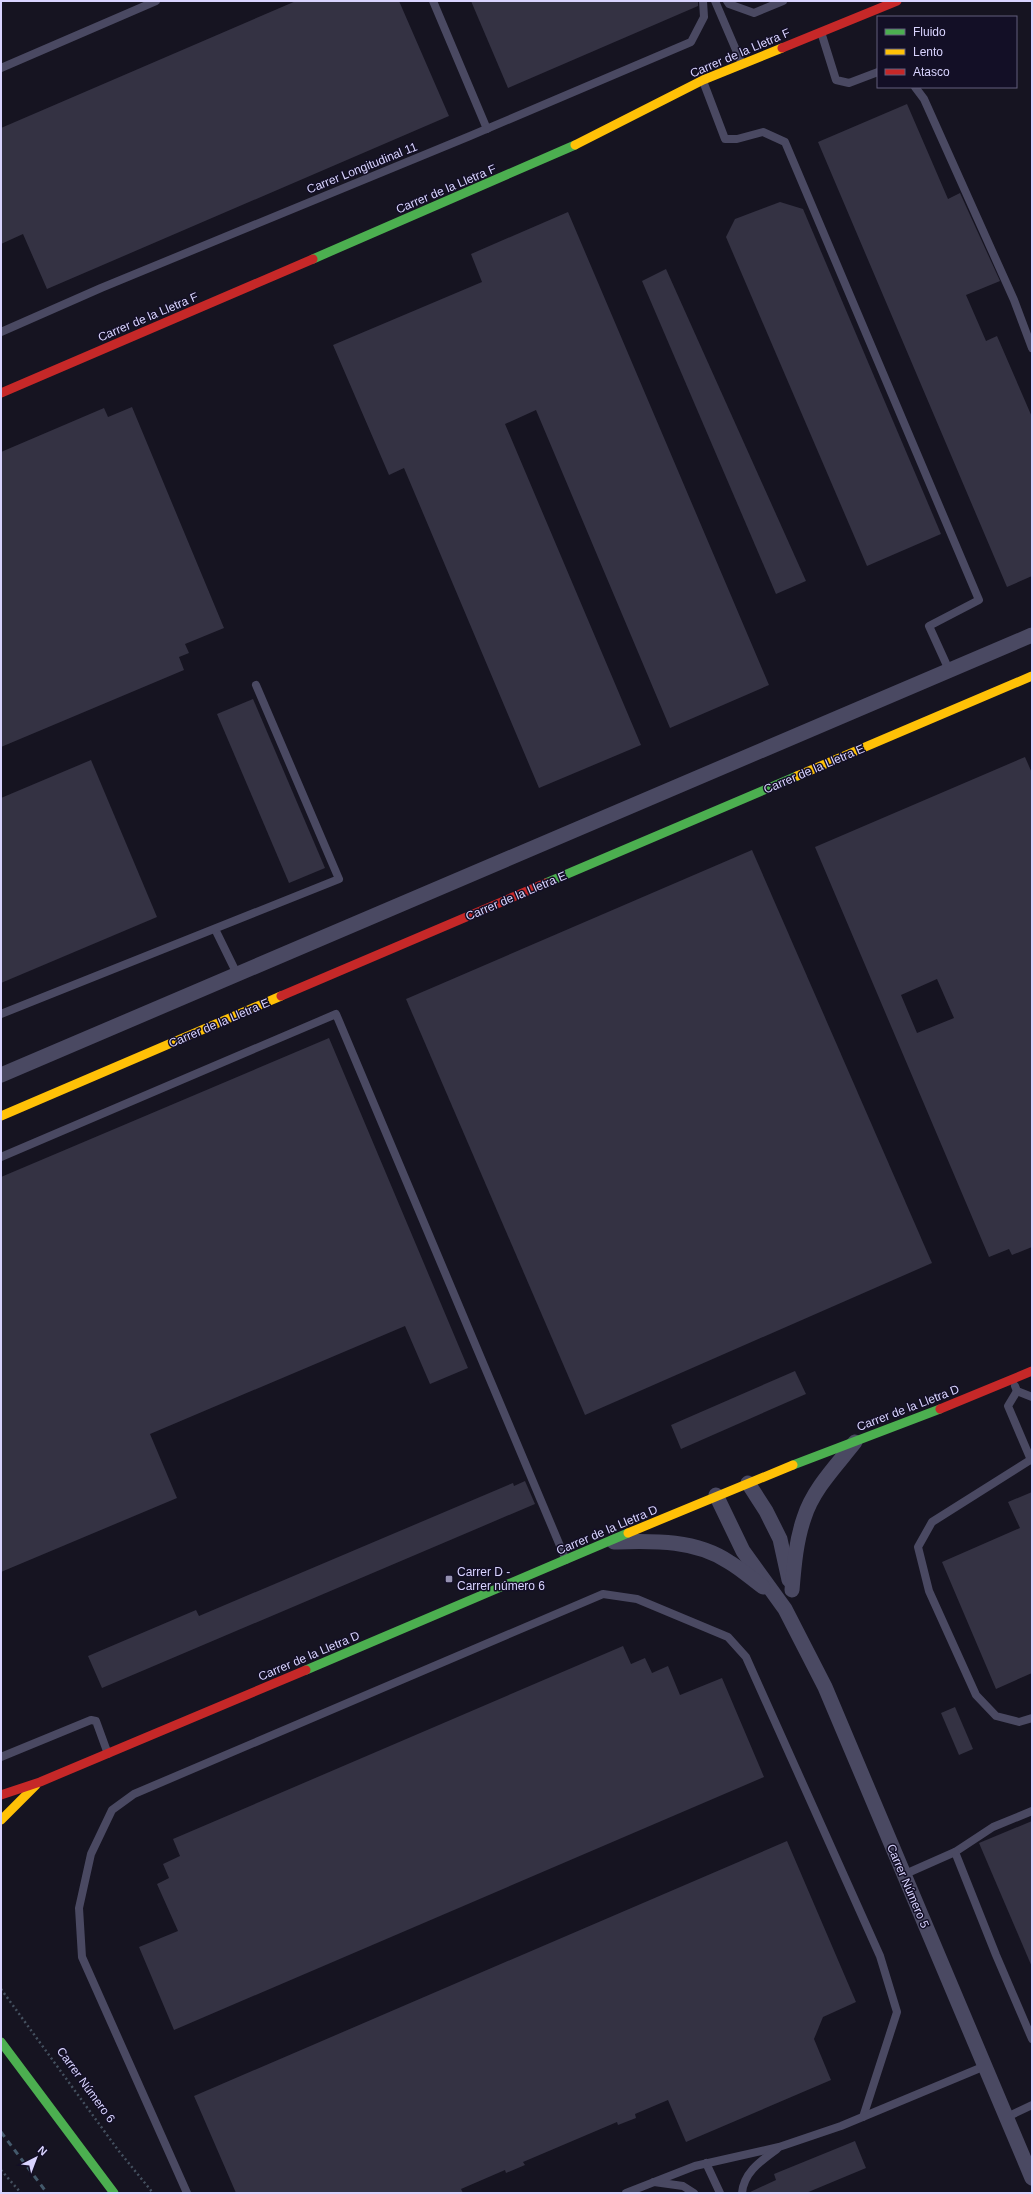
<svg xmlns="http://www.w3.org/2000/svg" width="1033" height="2194" font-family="Arial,sans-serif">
<rect width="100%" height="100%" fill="#161421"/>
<g fill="#343243" fill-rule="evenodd">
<path d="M 296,1 L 399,1 L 449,116 L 47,289 L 23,234 L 1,244 L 1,128 Z"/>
<path d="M 471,1 L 698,1 L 698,6 L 508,88 Z"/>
<path d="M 907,104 L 948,199 L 960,193 L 1000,281 L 966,295 L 986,341 L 997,336 L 1032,417 L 1032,576 L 1007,587 L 818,142 Z"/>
<path d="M 780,202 L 803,209 L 941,534 L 867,566 L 726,237 L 735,219 Z"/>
<path d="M 568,212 L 769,685 L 670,728 L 536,410 L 505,424 L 641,745 L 539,788 L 404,468 L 389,475 L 333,345 L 482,282 L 471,254 Z"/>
<path d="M 666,269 L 806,581 L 776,594 L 642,281 Z"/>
<path d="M 132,407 L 224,628 L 185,644 L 189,653 L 179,657 L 184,670 L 1,747 L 1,452 L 104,408 L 108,417 Z"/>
<path d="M 253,699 L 325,868 L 289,883 L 217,714 Z"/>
<path d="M 1025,757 L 1032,773 L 1032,1247 L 1012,1255 L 1009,1249 L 989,1257 L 815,847 ZM 937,979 L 954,1018 L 917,1033 L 901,995 Z"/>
<path d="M 91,760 L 157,917 L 1,983 L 1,798 Z"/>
<path d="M 752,850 L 932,1263 L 585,1415 L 406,999 Z"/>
<path d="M 329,1038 L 468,1368 L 430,1384 L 405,1326 L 150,1434 L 177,1498 L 1,1572 L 1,1177 Z"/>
<path d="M 795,1371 L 806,1394 L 681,1449 L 671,1425 Z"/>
<path d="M 525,1481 L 535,1504 L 102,1688 L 88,1656 L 196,1610 L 199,1616 L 513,1483 L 514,1486 Z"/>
<path d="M 1032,1492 L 1032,1673 L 996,1689 L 942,1562 L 1020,1528 L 1008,1502 Z"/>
<path d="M 623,1646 L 631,1664 L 645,1658 L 652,1673 L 668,1666 L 680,1695 L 722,1678 L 764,1777 L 174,2030 L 139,1947 L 178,1931 L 157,1884 L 169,1878 L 163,1864 L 180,1856 L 173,1839 Z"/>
<path d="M 955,1707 L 973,1749 L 959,1755 L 941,1713 Z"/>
<path d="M 1032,1821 L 1032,1967 L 979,1843 Z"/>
<path d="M 787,1841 L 856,2002 L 823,2017 L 814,2039 L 831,2080 L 686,2142 L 668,2100 L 635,2114 L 636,2118 L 618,2125 L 617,2122 L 523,2162 L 525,2165 L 506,2173 L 505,2170 L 461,2189 L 463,2193 L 236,2193 L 194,2096 Z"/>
<path d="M 855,2141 L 866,2168 L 806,2193 L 748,2193 L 776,2180 L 774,2174 Z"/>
</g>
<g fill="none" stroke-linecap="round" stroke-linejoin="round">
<g stroke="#44505f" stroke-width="2.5" stroke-dasharray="2 3" stroke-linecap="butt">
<path d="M 1,1989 L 118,2150 L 153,2193"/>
<path d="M 1,2170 L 21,2193"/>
</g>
<g stroke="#4a4962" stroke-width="8">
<path d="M 433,1 L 487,129"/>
<path d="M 715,1 L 742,64"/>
<path d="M 727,1 L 729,4 L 754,13 L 783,1"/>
<path d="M 821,32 L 836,80 L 849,83 L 878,72"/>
<path d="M 1,68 L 156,1"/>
<path d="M 703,81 L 725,139 L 737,139 L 763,132 L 785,142 L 979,600 L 929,626 L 949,670"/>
<path d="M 915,87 L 924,99 L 1014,300 L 1032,348"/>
<path d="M 1,332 L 101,288 L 470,136 L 691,42 L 704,17 L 703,1"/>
<path d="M 215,929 L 237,974"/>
<path d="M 1,1014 L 339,879 L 256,685"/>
<path d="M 1,1157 L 336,1014 L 566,1560"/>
<path d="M 1015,1386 L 1017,1391 L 1032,1397"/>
<path d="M 1017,1391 L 1008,1406 L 1031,1460"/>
<path d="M 1032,1459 L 932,1522 L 918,1547 L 929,1591 L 976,1695 L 996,1716 L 1019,1722 L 1032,1718"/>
<path d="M 1,1757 L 91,1720 L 96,1721 L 108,1754"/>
<path d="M 955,1852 L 993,1827 L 1032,1811"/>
<path d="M 903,1875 L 955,1852 L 996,1955 L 1032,2039"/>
<path d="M 1007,2117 L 1032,2105"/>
<path d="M 706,2163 L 720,2193"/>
<path d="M 654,2182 L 683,2186 L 694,2193"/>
<path d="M 187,2193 L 82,1957 L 79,1908 L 91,1854 L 112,1810 L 134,1794 L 603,1594 L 637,1599 L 728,1637 L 746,1657 L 880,1956 L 897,2012 L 863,2117"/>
<path d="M 626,2193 L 695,2166 L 779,2147 L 841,2126 L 985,2066"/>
<path d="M 742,2193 C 744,2172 761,2161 777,2149"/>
</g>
<g stroke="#4a4962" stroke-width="15">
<path d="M 1,1075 L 1032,635"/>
<path d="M 748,1483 L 766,1511 L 780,1539 L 789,1580"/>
<path d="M 716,1495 L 743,1551 L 785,1609 L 825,1687 L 1032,2178"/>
<path d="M 614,1542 C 652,1541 695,1539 729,1562 C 741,1569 752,1579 763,1587"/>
<path d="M 792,1590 C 794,1566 796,1541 804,1518 C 813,1489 837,1465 855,1442"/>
</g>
<g stroke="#4caf50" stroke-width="9">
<path d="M 313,259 L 575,145"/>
<path d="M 546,883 L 797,776"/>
<path d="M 793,1465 L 940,1409"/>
<path d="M 306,1670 L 628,1533"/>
<path d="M 1,2042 L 114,2193"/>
</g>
<g stroke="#ffc107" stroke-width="9">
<path d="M 575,145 L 703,80 L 782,48"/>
<path d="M 797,776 L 1032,676"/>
<path d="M 1,1116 L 281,996"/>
<path d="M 628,1533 L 793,1465"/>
<path d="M 1,1820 L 36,1785"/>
</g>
<g stroke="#c62828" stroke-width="9">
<path d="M 782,48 L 897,1"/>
<path d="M 1,393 L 313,259"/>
<path d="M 281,996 L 546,883"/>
<path d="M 940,1409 L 1032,1371"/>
<path d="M 1,1795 L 40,1782 L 306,1670"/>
</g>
<path stroke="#43596b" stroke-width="3" stroke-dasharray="6 5" stroke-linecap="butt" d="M 1,2132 L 47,2193"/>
</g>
<rect fill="#9591b1" stroke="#130f26" stroke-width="1.5" x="445" y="1575" width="8" height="8" rx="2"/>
<g text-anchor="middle" stroke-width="3" stroke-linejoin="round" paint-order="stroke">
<g font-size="12" fill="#d9d4ff" stroke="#130f26">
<text transform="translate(740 53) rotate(-23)" y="4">Carrer de la Lletra F</text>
<text transform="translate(362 168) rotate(-22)" y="4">Carrer Longitudinal 11</text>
<text transform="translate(446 189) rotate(-23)" y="4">Carrer de la Lletra F</text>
<text transform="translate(148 317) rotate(-23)" y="4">Carrer de la Lletra F</text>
<text transform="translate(814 769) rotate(-23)" y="4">Carrer de la Lletra E</text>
<text transform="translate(516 896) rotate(-23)" y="4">Carrer de la Lletra E</text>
<text transform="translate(219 1023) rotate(-23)" y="4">Carrer de la Lletra E</text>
<text transform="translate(908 1408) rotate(-21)" y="4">Carrer de la Lletra D</text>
<text transform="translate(607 1530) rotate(-23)" y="4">Carrer de la Lletra D</text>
<text transform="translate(309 1656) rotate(-23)" y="4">Carrer de la Lletra D</text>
<text transform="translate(908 1886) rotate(67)" y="4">Carrer Número 5</text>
<text transform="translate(86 2085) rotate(54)" y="4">Carrer Número 6</text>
</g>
<g font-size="12" fill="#d9d4ff" stroke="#130f26" text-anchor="start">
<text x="457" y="1576">Carrer D -<tspan x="457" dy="14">Carrer número 6</tspan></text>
</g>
</g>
<rect width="1033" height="2194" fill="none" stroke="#d9d4ff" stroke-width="4"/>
<rect x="877" y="16" width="140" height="72" fill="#130f26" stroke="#625e7d"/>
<rect x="885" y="29" width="20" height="6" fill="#4caf50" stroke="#625e7d"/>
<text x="913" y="36" font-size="12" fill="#d9d4ff">Fluido</text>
<rect x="885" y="49" width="20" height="6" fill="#ffc107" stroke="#625e7d"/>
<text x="913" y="56" font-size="12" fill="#d9d4ff">Lento</text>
<rect x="885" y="69" width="20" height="6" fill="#c62828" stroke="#625e7d"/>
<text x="913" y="76" font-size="12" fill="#d9d4ff">Atasco</text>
<g transform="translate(36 2158) rotate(42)" stroke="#130f26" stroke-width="3" paint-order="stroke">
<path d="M0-3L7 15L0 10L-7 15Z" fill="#d9d4ff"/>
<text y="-6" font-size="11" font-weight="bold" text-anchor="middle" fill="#d9d4ff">N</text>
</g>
</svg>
